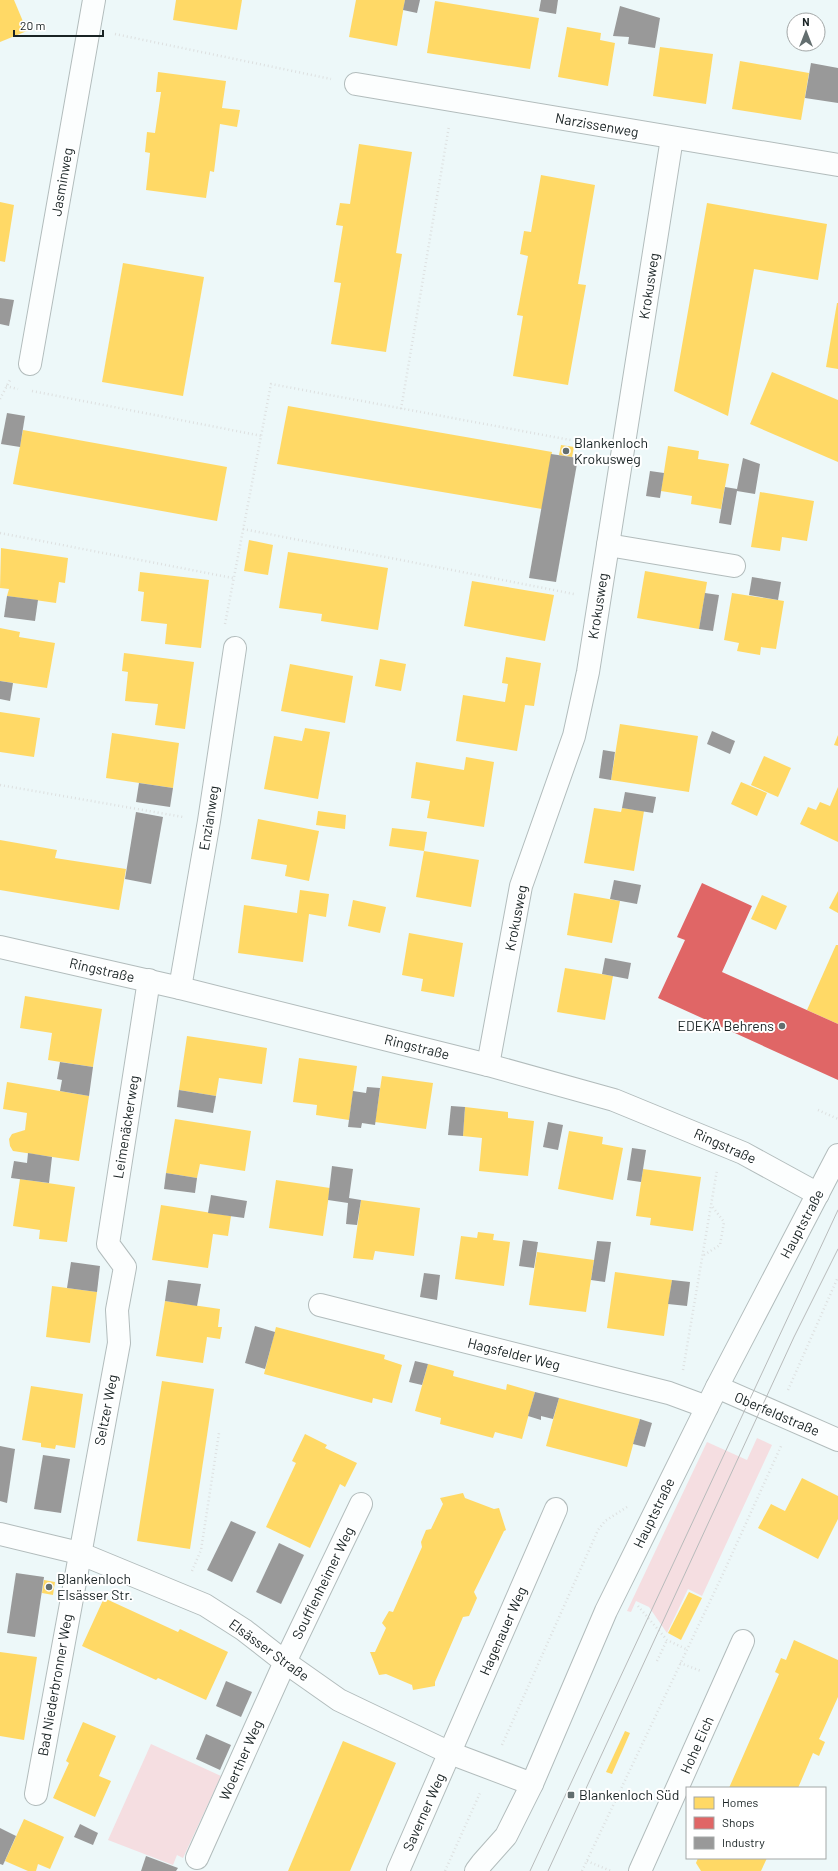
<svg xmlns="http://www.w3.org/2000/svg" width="838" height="1871" font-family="Barlow,sans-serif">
<rect width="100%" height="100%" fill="#edf8f9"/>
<g fill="#f5dee1">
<path d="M 757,1438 L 772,1445 L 702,1596 L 688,1589 L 667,1633 L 649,1607 L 636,1601 L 631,1612 L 627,1611 L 707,1442 L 747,1460 Z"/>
<path d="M 151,1744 L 221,1776 L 183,1858 L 177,1855 L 173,1865 L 108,1840 Z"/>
</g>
<g fill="#ffd966">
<path d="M 0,0 L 14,0 L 27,31 L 0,42 Z"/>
<path d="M 176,0 L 242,0 L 237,30 L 173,20 Z"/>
<path d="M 356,0 L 405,0 L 397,46 L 349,37 Z"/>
<path d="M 435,1 L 539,18 L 530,69 L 427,53 Z"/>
<path d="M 567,27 L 601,33 L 600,40 L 615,43 L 608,86 L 558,77 Z"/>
<path d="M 660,47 L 713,54 L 706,104 L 653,96 Z"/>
<path d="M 740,61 L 809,73 L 801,120 L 732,109 Z"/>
<path d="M 158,72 L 226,81 L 222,108 L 240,110 L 237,127 L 220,124 L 214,172 L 210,171 L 206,198 L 146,190 L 150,153 L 145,152 L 147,132 L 155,133 L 161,92 L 156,92 Z"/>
<path d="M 359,144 L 412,152 L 396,253 L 402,254 L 386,352 L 331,344 L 341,283 L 334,282 L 343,226 L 336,225 L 340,203 L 350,204 Z"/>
<path d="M 541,175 L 595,185 L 578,284 L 586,285 L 568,385 L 513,376 L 523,316 L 517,315 L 528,256 L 520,254 L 524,231 L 531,232 Z"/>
<path d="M 0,202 L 14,205 L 5,262 L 0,261 Z"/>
<path d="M 707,203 L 827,224 L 818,280 L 754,269 L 728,416 L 674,391 Z"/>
<path d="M 123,263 L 204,277 L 183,396 L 102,382 Z"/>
<path d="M 837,303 L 838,303 L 838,369 L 826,367 Z"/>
<path d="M 772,372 L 838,400 L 838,462 L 750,424 Z"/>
<path d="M 288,406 L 552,452 L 542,509 L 277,464 Z"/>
<path d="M 23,430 L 227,467 L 217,521 L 13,484 Z"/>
<path d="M 561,445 L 574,447 L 572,457 L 559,455 Z"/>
<path d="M 668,446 L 699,451 L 698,459 L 729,464 L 721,509 L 691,504 L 692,496 L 661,491 Z"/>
<path d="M 760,492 L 814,501 L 807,541 L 782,537 L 780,551 L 751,547 Z"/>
<path d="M 249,540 L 273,545 L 268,575 L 244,571 Z"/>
<path d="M 1,548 L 68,558 L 65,583 L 59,582 L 56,603 L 7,596 L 9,589 L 0,588 Z"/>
<path d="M 288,552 L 388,568 L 378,630 L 321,621 L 322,614 L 279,608 Z"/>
<path d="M 645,571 L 707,582 L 699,629 L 637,618 Z"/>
<path d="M 140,572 L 209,580 L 201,648 L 165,644 L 167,624 L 141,621 L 144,592 L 138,591 Z"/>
<path d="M 472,581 L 554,595 L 545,641 L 464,626 Z"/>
<path d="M 732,593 L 784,601 L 776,649 L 761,647 L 760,655 L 737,651 L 739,643 L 724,640 Z"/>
<path d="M 0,628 L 20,632 L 19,637 L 55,643 L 47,688 L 0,681 Z"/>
<path d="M 124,653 L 194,662 L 185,729 L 155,725 L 158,704 L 125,701 L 128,672 L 122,671 Z"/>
<path d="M 506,657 L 541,663 L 534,706 L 525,705 L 517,751 L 456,741 L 463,695 L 505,702 L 508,684 L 502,683 Z"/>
<path d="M 380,659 L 406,664 L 401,691 L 375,686 Z"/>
<path d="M 290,664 L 353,676 L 345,723 L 281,711 Z"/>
<path d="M 0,712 L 40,718 L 34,757 L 0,752 Z"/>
<path d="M 620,724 L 698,736 L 689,792 L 611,780 Z"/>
<path d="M 305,728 L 330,732 L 318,799 L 264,789 L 274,736 L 302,741 Z"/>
<path d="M 112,733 L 179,743 L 173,788 L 106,778 Z"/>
<path d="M 838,735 L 838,746 L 834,745 Z"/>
<path d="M 764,756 L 791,768 L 778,797 L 751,785 Z"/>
<path d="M 466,757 L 494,762 L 484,827 L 427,818 L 430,801 L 411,798 L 416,762 L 464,770 Z"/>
<path d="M 741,782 L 767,793 L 757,816 L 731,804 Z"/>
<path d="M 838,787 L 838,842 L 800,824 L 808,807 L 816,810 L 820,802 L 830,806 Z"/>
<path d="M 594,808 L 621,812 L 622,808 L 644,811 L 634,871 L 584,863 Z"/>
<path d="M 318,811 L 346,815 L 345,829 L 316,825 Z"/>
<path d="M 258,819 L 319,831 L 309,881 L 285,876 L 287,865 L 251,859 Z"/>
<path d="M 392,828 L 427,832 L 424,851 L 389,846 Z"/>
<path d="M 0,840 L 57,850 L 55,858 L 126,869 L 119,910 L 0,890 Z"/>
<path d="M 424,851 L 479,860 L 471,907 L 416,897 Z"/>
<path d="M 300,890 L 329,894 L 326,917 L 309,914 L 303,962 L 238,953 L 244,905 L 297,913 Z"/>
<path d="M 838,891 L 838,913 L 829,908 Z"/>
<path d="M 574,893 L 620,901 L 612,943 L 567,935 Z"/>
<path d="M 762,895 L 787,906 L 776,930 L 751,919 Z"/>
<path d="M 353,900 L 386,907 L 380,933 L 348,926 Z"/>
<path d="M 409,933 L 463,943 L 454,997 L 421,991 L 423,979 L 402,975 Z"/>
<path d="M 836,945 L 838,945 L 838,1024 L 807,1010 Z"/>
<path d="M 565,968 L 613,976 L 605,1020 L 557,1012 Z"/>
<path d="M 25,996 L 102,1009 L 93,1067 L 48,1060 L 52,1033 L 20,1028 Z"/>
<path d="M 187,1036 L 267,1048 L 262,1084 L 219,1078 L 216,1096 L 179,1090 Z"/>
<path d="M 299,1058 L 357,1066 L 349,1120 L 316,1115 L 317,1105 L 293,1102 Z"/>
<path d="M 382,1076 L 433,1083 L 426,1129 L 375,1122 Z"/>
<path d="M 7,1082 L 89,1096 L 79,1161 L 13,1151 L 10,1146 L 9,1139 L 12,1134 L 25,1130 L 27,1113 L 3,1109 Z"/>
<path d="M 465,1107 L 508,1112 L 508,1118 L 534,1121 L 528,1176 L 479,1171 L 482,1138 L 463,1136 Z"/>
<path d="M 175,1119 L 251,1131 L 245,1171 L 200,1164 L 197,1178 L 166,1173 Z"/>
<path d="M 569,1131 L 603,1137 L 602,1144 L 623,1148 L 613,1200 L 558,1189 Z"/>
<path d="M 643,1169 L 701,1177 L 693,1231 L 650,1225 L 651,1218 L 636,1216 Z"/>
<path d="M 20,1179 L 75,1187 L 67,1242 L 39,1239 L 40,1230 L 13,1226 Z"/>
<path d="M 276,1180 L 330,1188 L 323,1236 L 269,1228 Z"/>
<path d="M 361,1200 L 420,1208 L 414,1256 L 375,1251 L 373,1260 L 353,1258 Z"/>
<path d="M 161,1205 L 231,1216 L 228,1236 L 213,1234 L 208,1268 L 152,1260 Z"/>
<path d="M 478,1232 L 494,1234 L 493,1240 L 510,1242 L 504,1286 L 455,1279 L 461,1236 L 477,1238 Z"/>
<path d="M 537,1252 L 594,1260 L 586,1312 L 529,1305 Z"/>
<path d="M 615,1272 L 672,1280 L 664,1336 L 607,1328 Z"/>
<path d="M 52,1286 L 97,1292 L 90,1343 L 46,1337 Z"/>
<path d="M 165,1301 L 220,1309 L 218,1327 L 222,1327 L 220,1339 L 207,1337 L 203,1363 L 156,1356 Z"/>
<path d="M 276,1327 L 385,1355 L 384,1359 L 402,1365 L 392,1403 L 373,1398 L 372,1403 L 264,1374 Z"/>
<path d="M 428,1364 L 454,1371 L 453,1376 L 506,1390 L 507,1384 L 535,1392 L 522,1439 L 495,1432 L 493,1438 L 440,1424 L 441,1418 L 415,1411 Z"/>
<path d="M 162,1381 L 214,1389 L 190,1549 L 137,1541 Z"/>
<path d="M 31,1386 L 83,1394 L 75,1448 L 56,1445 L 55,1449 L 41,1447 L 41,1443 L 22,1440 Z"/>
<path d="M 559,1398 L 640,1419 L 627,1467 L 546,1446 Z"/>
<path d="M 305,1434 L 327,1445 L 325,1448 L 357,1463 L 345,1487 L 340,1484 L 310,1548 L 266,1527 L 296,1463 L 292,1461 Z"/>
<path d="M 802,1478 L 838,1496 L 838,1519 L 818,1559 L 758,1528 L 771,1504 L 785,1511 Z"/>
<path d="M 463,1493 L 465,1498 L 494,1509 L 499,1508 L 506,1530 L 504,1531 L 474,1592 L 477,1598 L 469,1616 L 463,1617 L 435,1682 L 435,1686 L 413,1690 L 412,1685 L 386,1674 L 379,1675 L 370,1652 L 375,1652 L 386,1628 L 382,1623 L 389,1611 L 393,1612 L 422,1547 L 421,1542 L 426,1530 L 431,1529 L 443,1504 L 440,1498 Z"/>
<path d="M 44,1580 L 55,1582 L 53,1595 L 42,1593 Z"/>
<path d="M 689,1592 L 702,1598 L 681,1640 L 668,1633 Z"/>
<path d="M 104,1598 L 178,1632 L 180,1629 L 228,1652 L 206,1700 L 158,1678 L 156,1680 L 82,1646 Z"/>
<path d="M 794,1640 L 838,1660 L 838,1697 L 819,1739 L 825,1742 L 819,1756 L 813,1753 L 798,1788 L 729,1788 L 779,1674 L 775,1672 L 781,1658 L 786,1660 Z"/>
<path d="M 0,1652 L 37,1657 L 24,1740 L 0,1736 Z"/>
<path d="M 83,1722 L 116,1736 L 99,1776 L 111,1781 L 95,1817 L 53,1798 L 69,1763 L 66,1761 Z"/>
<path d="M 625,1731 L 630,1733 L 612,1774 L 606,1772 Z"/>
<path d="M 343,1741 L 396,1763 L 350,1871 L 288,1871 Z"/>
<path d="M 24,1819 L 64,1837 L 50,1869 L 38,1864 L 36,1871 L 28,1871 L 5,1861 Z"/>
<path d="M 698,1858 L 767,1858 L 761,1871 L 701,1871 L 696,1863 Z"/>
</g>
<path fill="#e06666" d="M 702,883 L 752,906 L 722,972 L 838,1024 L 838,1080 L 658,998 L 685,940 L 677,937 Z"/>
<g fill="#999">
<path d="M 405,0 L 420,0 L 417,13 L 403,10 Z"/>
<path d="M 541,0 L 558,0 L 556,14 L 539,11 Z"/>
<path d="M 620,6 L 660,18 L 655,48 L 628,44 L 629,37 L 613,36 Z"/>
<path d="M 811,63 L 838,68 L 838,103 L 805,98 Z"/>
<path d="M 0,298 L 14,300 L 9,326 L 0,324 Z"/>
<path d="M 7,413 L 25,416 L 20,447 L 1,444 Z"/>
<path d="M 551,454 L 578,458 L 556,582 L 529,578 Z"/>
<path d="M 743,458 L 760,464 L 755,494 L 737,491 L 731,525 L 719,523 L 725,487 L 737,489 Z"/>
<path d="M 650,471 L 664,473 L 660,498 L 646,496 Z"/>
<path d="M 752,577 L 781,582 L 778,600 L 749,595 Z"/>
<path d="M 705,593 L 719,595 L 713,631 L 699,629 Z"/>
<path d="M 7,596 L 38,600 L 35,621 L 4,617 Z"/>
<path d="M 0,681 L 13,683 L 10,701 L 0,699 Z"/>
<path d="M 712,731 L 735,741 L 730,754 L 707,744 Z"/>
<path d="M 603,750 L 615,752 L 611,780 L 599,778 Z"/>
<path d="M 139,783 L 173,788 L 170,807 L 136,802 Z"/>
<path d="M 625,792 L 656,797 L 653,813 L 622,808 Z"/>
<path d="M 136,812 L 163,817 L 151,884 L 125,879 Z"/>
<path d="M 614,880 L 641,885 L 637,904 L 610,899 Z"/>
<path d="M 605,958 L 631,963 L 628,979 L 602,974 Z"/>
<path d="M 60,1062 L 93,1067 L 89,1096 L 60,1091 L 62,1080 L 57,1079 Z"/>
<path d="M 367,1087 L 380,1088 L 375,1125 L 362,1123 L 361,1128 L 348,1127 L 353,1091 L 366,1093 Z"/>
<path d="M 179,1090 L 216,1096 L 213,1113 L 177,1107 Z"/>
<path d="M 451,1106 L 465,1107 L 463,1136 L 448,1135 Z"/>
<path d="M 548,1122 L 563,1125 L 558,1150 L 543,1147 Z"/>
<path d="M 632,1148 L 646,1150 L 641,1182 L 627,1180 Z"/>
<path d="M 28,1153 L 52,1157 L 49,1183 L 11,1178 L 14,1161 L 27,1163 Z"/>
<path d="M 332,1166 L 353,1169 L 349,1198 L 361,1200 L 357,1225 L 346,1224 L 348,1203 L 328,1200 Z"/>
<path d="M 166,1173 L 197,1178 L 195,1193 L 164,1189 Z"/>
<path d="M 211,1195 L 247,1201 L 244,1218 L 208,1213 Z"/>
<path d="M 523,1240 L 538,1242 L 534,1268 L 519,1266 Z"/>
<path d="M 597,1241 L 611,1242 L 605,1282 L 591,1280 Z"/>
<path d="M 71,1262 L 100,1266 L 97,1292 L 67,1288 Z"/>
<path d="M 424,1273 L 440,1275 L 437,1300 L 420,1297 Z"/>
<path d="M 168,1280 L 201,1284 L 197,1306 L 165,1301 Z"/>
<path d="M 672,1280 L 690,1282 L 687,1306 L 668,1304 Z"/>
<path d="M 255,1326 L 275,1332 L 265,1369 L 245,1363 Z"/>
<path d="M 415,1361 L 428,1364 L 422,1385 L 409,1382 Z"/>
<path d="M 535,1392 L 559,1398 L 553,1419 L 541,1416 L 541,1420 L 528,1416 Z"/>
<path d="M 640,1419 L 652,1423 L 645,1447 L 633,1444 Z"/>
<path d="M 0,1446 L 15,1449 L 7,1503 L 0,1501 Z"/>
<path d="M 43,1455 L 70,1459 L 61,1513 L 34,1509 Z"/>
<path d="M 231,1521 L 256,1532 L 232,1582 L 207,1570 Z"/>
<path d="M 279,1543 L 304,1555 L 281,1604 L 256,1592 Z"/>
<path d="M 16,1573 L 44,1577 L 35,1637 L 7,1633 Z"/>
<path d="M 226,1681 L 252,1692 L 241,1717 L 216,1706 Z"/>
<path d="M 206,1734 L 231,1745 L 220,1770 L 196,1759 Z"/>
<path d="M 80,1824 L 98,1833 L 93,1845 L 74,1837 Z"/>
<path d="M 0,1828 L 16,1836 L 3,1865 L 0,1864 Z"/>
<path d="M 146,1856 L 178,1868 L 176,1871 L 141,1871 Z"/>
</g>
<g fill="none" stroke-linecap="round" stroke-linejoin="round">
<g stroke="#b2bcbc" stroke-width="24">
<g id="minor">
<path d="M 356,84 L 838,165"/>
<path d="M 30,364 L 94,0"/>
<path d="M 608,545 L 734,566"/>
<path d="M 0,947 L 180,988 L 488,1065 L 614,1100 L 743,1153 L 818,1194"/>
<path d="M 180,988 L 209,821 L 235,648"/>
<path d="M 488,1065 L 521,886 L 574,736 L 588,672 L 672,138"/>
<path d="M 320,1305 L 669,1393 L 707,1407"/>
<path d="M 717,1387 L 838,1440"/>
<path d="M 0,1534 L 79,1553 L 205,1605 L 244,1630 L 285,1662 L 339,1700 L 450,1753 L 532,1784"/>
<path d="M 36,1794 L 119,1343 L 117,1310 L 125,1267 L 108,1244 L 149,980"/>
<path d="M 197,1858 L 285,1662 L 361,1504"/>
<path d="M 398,1871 L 556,1509"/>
<path d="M 476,1871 L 482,1863 L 506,1836 L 532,1784 L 606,1611 L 717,1387 L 838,1155"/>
<path d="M 640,1871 L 743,1641"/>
</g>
</g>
<g stroke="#dde0e0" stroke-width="2.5" stroke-dasharray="1 3" stroke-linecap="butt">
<path d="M 115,34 L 331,79"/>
<path d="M 6,386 L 18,389"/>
<path d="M 32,391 L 262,436"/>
<path d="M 0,399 L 10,380"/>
<path d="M 401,409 L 449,126"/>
<path d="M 243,529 L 574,594"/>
<path d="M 0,533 L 233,578"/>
<path d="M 225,624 L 271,384 L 597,445"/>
<path d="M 0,785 L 183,817"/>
<path d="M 818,1110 L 838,1119"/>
<path d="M 704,1255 L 720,1245 L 724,1222 L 712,1206"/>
<path d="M 683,1370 L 717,1170"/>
<path d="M 788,1390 L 838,1277"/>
<path d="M 192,1571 L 201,1550 L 219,1433"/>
<path d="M 638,1606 L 667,1640 L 686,1649"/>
<path d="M 657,1661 L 667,1640"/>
<path d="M 680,1663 L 701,1671"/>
<path d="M 502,1745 L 598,1530 L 605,1521 L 627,1507"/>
<path d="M 587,1861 L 611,1871"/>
<path d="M 445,1871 L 480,1793"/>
<path d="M 582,1871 L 722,1576 L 782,1444"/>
</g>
<use href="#minor" stroke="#fcfefe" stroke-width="22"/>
<g stroke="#b8bbbb" stroke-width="1">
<path d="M 530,1871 L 838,1210"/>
<path d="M 548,1871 L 794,1337 L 838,1249"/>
</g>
</g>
<g fill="#636e6f" stroke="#fff" stroke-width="1.5">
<circle cx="566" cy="451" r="4"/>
<circle cx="782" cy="1026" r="4"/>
<circle cx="49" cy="1587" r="4"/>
<rect x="567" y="1791" width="8" height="8" rx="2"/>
</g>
<g text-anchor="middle" stroke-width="4" stroke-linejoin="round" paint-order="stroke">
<g font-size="14" fill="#192324" stroke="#fff">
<text transform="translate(597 125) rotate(10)" y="5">Narzissenweg</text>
<text transform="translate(62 182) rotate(-80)" y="5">Jasminweg</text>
<text transform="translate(649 286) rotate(-81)" y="5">Krokusweg</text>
<text transform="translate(598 606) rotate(-81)" y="5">Krokusweg</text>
<text transform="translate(209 818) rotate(-81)" y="5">Enzianweg</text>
<text transform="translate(516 918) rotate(-79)" y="5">Krokusweg</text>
<text transform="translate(102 970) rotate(13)" y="5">Ringstraße</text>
<text transform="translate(417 1047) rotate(14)" y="5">Ringstraße</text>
<text transform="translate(126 1127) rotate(-81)" y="5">Leimenäckerweg</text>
<text transform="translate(725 1146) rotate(24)" y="5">Ringstraße</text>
<text transform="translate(802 1224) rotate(-62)" y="5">Hauptstraße</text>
<text transform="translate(514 1354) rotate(14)" y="5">Hagsfelder Weg</text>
<text transform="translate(106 1410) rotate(-79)" y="5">Seltzer Weg</text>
<text transform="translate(777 1414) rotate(23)" y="5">Oberfeldstraße</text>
<text transform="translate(654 1513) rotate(-64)" y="5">Hauptstraße</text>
<text transform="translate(323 1583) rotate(-64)" y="5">Soufflenheimer Weg</text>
<text transform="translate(503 1631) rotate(-66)" y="5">Hagenauer Weg</text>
<text transform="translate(269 1650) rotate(36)" y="5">Elsässer Straße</text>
<text transform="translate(55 1685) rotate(-80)" y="5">Bad Niederbronner Weg</text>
<text transform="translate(697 1745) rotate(-66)" y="5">Hohe Eich</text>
<text transform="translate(241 1760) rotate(-66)" y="5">Woerther Weg</text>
<text transform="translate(424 1812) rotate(-66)" y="5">Saverner Weg</text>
</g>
<g font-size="14" fill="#192324" stroke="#fff" text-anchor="start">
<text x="574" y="448">Blankenloch<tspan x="574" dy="16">Krokusweg</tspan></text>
<text x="774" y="1031" text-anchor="end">EDEKA Behrens</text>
<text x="57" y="1584">Blankenloch<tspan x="57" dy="16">Elsässer Str.</tspan></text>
<text x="579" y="1800">Blankenloch Süd</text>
</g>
</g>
<rect x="686" y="1787" width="140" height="72" fill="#ffffff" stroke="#a3a7a7"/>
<rect x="694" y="1797" width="20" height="12" fill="#ffd966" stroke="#a3a7a7"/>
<text x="722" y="1807" font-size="12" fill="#192324">Homes</text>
<rect x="694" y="1817" width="20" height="12" fill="#e06666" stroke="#a3a7a7"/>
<text x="722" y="1827" font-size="12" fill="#192324">Shops</text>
<rect x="694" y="1837" width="20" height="12" fill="#999999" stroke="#a3a7a7"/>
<text x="722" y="1847" font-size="12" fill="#192324">Industry</text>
<g transform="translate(806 32)"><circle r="19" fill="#ffffff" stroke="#a3a7a7"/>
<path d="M0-3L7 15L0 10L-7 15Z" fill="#636e6f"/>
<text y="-6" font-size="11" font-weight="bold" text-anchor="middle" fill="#192324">N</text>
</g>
<path d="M14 30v6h89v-6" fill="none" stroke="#192324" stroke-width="2"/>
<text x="20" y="30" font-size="12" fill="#192324" stroke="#ffffff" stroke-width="3" paint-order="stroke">20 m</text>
</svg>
